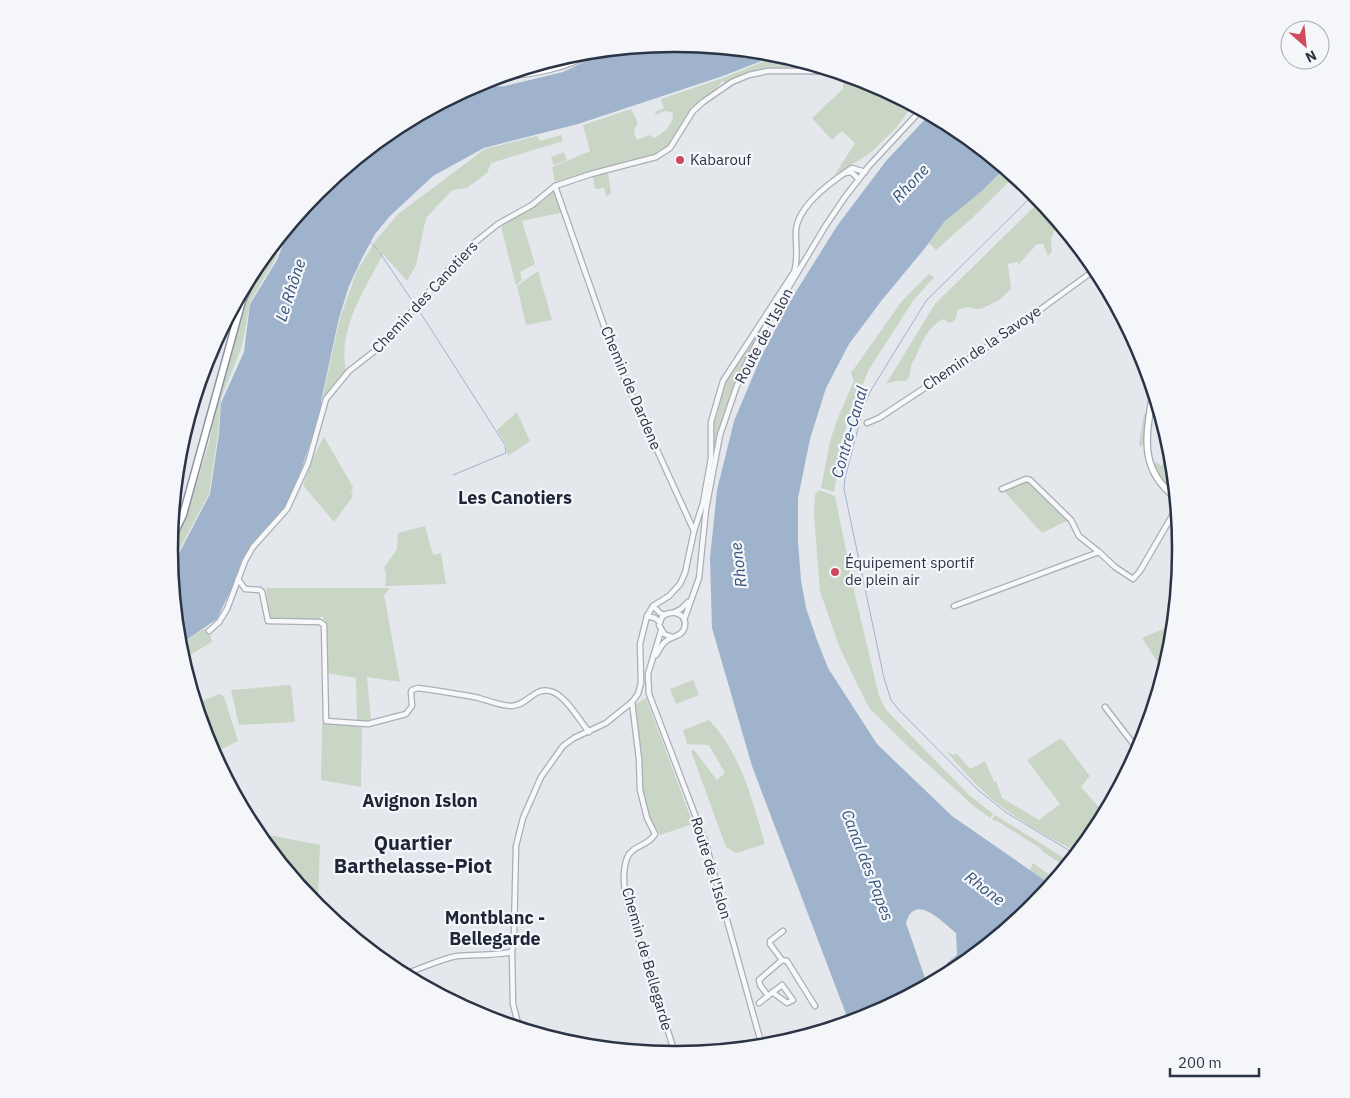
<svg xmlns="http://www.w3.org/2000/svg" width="1350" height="1098" font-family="'IBM Plex Sans',sans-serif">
<rect width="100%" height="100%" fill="#e4e7ec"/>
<g fill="#c9d6c5">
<path d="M 779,55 L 824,69 C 783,68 763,65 724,83 L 723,81 L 706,99 L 686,116 L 667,147 L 652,156 L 555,182 L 552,167 L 590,151 L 583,125 L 631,109 L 638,123 C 633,129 633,133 637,140 L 649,135 L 655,138 C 665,131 673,125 673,113 C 667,110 662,111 656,115 L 655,112 L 664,108 L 661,99 L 723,78 Z"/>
<path d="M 840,77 C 867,77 889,93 912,106 L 895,129 L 870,153 L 834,176 L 855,143 L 842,131 L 832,140 L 812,118 L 843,89 L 843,81 Z"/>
<path d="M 561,135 L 563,141 L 491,163 L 487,173 L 467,188 L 452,190 L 426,218 L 416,265 L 407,281 L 383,254 C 365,290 337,329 346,371 L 322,400 L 340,318 L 357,271 L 376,240 L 398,214 L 485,149 L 537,136 L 540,141 Z"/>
<path d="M 564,152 L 567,160 L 554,165 L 551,157 Z"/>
<path d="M 350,165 L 285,237 L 280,248 L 275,251 C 276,239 309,200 319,190 C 329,182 340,174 350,165 Z"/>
<path d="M 1004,169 L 1014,177 L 971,219 L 936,250 L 929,243 L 945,221 L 982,191 Z"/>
<path d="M 608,173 L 611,193 L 606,197 L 604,188 L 595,189 L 593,177 Z"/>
<path d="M 555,187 L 564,212 L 522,221 L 535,264 L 520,272 L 522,280 L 516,285 L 501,227 L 506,222 L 533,206 Z"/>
<path d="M 1040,201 L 1069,236 L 1061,230 L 1055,229 L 1051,239 L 1052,252 L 1048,256 L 1043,244 L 1037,244 L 1019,264 L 1017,262 L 1008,264 L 1011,289 L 999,300 L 983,308 L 977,309 L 968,307 L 958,310 L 955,320 L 949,323 L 944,319 C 929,325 922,342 916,356 C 914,360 911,363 911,367 C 909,374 911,375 906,381 L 896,381 L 886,384 L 935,304 Z"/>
<path d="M 275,253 L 278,254 L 275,260 L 250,302 L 242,346 L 221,399 L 218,434 L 209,494 L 171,565 L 170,546 L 183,524 L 190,504 L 209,443 L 220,387 L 241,309 L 251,287 L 259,278 Z"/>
<path d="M 538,271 L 552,320 L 526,325 L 517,286 Z"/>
<path d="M 929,274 L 934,277 L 913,301 L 868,371 L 846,426 L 834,492 L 821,488 L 830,441 L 837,420 L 854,381 L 851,373 L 902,301 Z"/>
<path d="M 777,302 L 745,360 L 725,411 L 713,459 L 711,427 L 724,380 Z"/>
<path d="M 517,412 L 530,441 L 508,456 L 506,445 L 497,430 Z"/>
<path d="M 1146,413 L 1148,415 L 1144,443 L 1140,447 L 1139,444 L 1144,414 Z"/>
<path d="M 324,437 L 353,487 L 351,491 L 353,496 L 334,522 L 303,485 L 313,457 Z"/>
<path d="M 1157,462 L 1161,466 L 1164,462 L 1167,462 L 1168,469 L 1171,470 L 1175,494 C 1166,485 1158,476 1154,464 Z"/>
<path d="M 1024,481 L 1030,482 L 1069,520 L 1042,533 L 1004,491 Z"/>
<path d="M 819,490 L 835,496 L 855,595 L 879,696 L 886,710 L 968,794 L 993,814 L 990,818 L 976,808 L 912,750 L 870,709 L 858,686 L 839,646 L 820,591 L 814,515 L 815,495 Z"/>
<path d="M 425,526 L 433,555 L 441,553 L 446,584 L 385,586 L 386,573 L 384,568 L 397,549 L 398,533 Z"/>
<path d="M 266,588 L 390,588 L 384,595 L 400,682 L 367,677 L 371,721 L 357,721 L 356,678 L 327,673 L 325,622 L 323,617 L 320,617 L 317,620 L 269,620 Z"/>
<path d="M 1173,625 L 1170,648 L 1168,656 L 1157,661 L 1142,638 Z"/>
<path d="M 204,629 L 210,634 L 212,642 L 183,659 L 179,645 Z"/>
<path d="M 693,680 L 699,695 L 676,704 L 670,689 Z"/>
<path d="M 291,685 L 295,722 L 239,725 L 231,690 Z"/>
<path d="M 220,694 L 224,697 L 238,741 L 214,753 L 208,742 L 196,703 Z"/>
<path d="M 646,698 L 693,824 L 660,835 L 648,818 L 641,789 L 636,704 Z"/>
<path d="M 709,720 C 741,753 752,800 765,844 L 736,853 L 726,847 L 691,751 L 694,750 L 717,780 L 725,773 L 709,745 L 687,744 L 683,730 Z"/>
<path d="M 322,723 L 362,726 L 361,787 L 321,780 Z"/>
<path d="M 1061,738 L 1090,776 L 1081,787 L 1104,813 L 1095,830 L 1077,852 C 1047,837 1007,814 983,791 C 970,779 958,764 946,751 L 953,755 L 957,754 L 970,769 L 985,761 L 994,782 L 996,781 L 1002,798 L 1039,820 L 1060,804 L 1027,760 Z"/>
<path d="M 995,815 L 1069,861 L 1065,866 L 1043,852 L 1040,848 L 997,821 L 992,820 Z"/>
<path d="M 269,835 L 320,845 L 318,898 L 308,895 L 268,846 Z"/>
<path d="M 1033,863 L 1055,879 L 1050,884 L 1030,870 Z"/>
</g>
<g fill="#9fb4cc">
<path d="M 675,44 L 777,55 L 723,76 L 578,124 L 484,148 L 433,176 L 390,216 L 375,234 L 362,258 L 349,286 L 339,318 L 321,401 L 322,406 L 301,471 L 286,506 L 253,543 L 217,619 L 179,645 L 172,567 L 210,494 L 219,434 L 221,403 L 244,352 L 250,304 L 277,260 L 286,237 L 356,161 L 395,129 L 470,88 L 505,86 L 563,72 L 609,50 Z"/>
<path d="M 929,115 L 956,129 L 1004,169 L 982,191 L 945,221 L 925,248 L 882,300 L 849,344 L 826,388 L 810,439 L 798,498 L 798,541 L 801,580 L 806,608 L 817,640 L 828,668 L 877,744 L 952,816 L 1050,884 L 1032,906 L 976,952 L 971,949 L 968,954 L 968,959 L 951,972 L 947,963 L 957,955 L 956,933 C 942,922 915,892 906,923 L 927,984 L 868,1016 L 849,1022 L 752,766 L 712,628 L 710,558 L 717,490 L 734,421 L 761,357 L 792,298 L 837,226 L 886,161 Z"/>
</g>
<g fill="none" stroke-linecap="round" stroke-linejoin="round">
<g stroke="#9fb4cc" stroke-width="1">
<path d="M 778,73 L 845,75"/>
<path d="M 703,105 L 713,98"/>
<path d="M 1034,194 L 926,301 L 870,392 L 864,406 L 845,478 L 844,489 L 884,678 L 891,700 L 900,711 L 978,790 L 1007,813 L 1075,854"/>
<path d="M 370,242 L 378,250"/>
<path d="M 380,253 L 415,305"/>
<path d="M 418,309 L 505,445 L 506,453 L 453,475"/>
<path d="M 829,1028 L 837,1021 L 847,1017"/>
</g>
<path stroke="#34527a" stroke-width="1" stroke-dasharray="6 5" stroke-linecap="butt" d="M 746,51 L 763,61"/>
<g stroke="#a9aeb7" stroke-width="7">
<g id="minor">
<path d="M 845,173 L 851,172 L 859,179"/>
<path d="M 555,186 L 616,360 L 694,531"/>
<path d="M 867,423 L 879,418 L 1008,333 L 1096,269"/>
<path d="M 1002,489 L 1026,479 L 1030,480 L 1071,520 L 1079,536 L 1099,552"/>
<path d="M 238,579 L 245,589 L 260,590 L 262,592 L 268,621 L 320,622 L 324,625 L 326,721 L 368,724 L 406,714 L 412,706 L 411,692 L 412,690 L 418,688 C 438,691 459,694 479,698 C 489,701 501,706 512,706 C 529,705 534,685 553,692 C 566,697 580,721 589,732"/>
<path d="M 653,606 L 660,613 L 664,615"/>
<path d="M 954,606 L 1099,552 L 1115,567 L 1133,579 L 1140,571 L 1176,509"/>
<path d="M 675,612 L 681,609 L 688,602"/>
<path d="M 647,616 L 655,618 L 660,622"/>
<path d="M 684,620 L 699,578 L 706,509 L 720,435 L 736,388 L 748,360 L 769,320 L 826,225 L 845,197 L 869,166 L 921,110"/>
<path d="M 209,631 L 219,622 L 227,609 L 245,561 L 253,547 L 287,509 L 308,463 L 326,399 L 349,371 L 381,346 L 460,257 L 473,244 L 498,224 L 532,205 L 555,186 L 591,174 L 656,157 L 670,148 L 693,111 L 703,102 L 732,82 L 749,75 L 768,71 L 833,71"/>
<path d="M 661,631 L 648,674 L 649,694 L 705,841 L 762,1046"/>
<path d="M 656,655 C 659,651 661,645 665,642 C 671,636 681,637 684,629 C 690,614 671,608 662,617 L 659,625 L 664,634 L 672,637"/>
<path d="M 632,702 L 639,759 L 640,790 L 647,818 L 655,834 C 649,846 632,845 627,858 C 616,889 637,933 647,962 C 656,993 666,1024 675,1054"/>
<path d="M 1105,707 L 1138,750"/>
<path d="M 783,931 L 770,941 L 770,944 L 782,960 L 787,961 L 815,1006"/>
<path d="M 404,974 C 421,969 440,959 457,956 C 476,954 492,956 512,952"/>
<path d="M 768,996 L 760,985 L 759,980 L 782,960"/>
<path d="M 759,1003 L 782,985 L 793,1000 L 787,1003 L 772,992"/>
<path d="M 519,1027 L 513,1004 L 512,952 L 514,933 L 516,846 L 523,818 L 541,777 L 563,746 L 574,738 L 606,723 L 632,702 L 638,694 L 641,683 L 640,644 L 647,616 L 653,606 L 669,596 L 680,584 L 685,573 L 694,531 L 703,503 L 711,458 L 711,422 L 723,381 L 794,272 C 799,259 795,243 796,230 C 798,205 832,181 852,168 L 865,172"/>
</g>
</g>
<g stroke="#a3abb8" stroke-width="8">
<g id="major">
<path d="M 571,59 L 584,53"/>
<path d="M 521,70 L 549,67"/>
<path d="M 497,78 C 532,73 562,70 594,52"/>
<path d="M 1153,391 C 1147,434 1137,467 1175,497"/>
</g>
</g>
<g stroke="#8b94a3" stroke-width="9">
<path id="highway" d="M 171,540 L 183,515 L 242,301 L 260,262"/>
</g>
<use href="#minor" stroke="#f7f8fa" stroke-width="4.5"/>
<use href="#major" stroke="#fff" stroke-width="5.5"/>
<use href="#highway" stroke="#fff" stroke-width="6"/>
</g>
<g fill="#d1495b" stroke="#f4f6f9" stroke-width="2">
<circle cx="680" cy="160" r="5"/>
<circle cx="835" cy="572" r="5"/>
</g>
<g text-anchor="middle" stroke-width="4.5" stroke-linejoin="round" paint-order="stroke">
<g font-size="15" fill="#2b3445" stroke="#f4f6f9" text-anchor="start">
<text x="690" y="165">Kabarouf</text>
<text x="845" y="568">Équipement sportif<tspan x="845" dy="17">de plein air</tspan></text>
</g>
<g font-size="15" fill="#2b3445" stroke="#f4f6f9">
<text transform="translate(425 297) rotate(-47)" y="5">Chemin des Canotiers</text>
<text transform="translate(764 336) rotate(-62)" y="5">Route de l'Islon</text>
<text transform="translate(982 348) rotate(-34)" y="5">Chemin de la Savoye</text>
<text transform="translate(631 388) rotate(67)" y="5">Chemin de Dardene</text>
<text transform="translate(711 868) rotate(73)" y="5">Route de l'Islon</text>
<text transform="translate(647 959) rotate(74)" y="5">Chemin de Bellegarde</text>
</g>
<g font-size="16" font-style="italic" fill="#34527a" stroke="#f4f6f9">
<text transform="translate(910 183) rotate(-47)" y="6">Rhone</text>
<text transform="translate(290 290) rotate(-72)" y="6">Le Rhône</text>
<text transform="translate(849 432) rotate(-74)" y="6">Contre-Canal</text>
<text transform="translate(738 565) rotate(-97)" y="6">Rhone</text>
<text transform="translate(868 865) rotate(69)" y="6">Canal des Papes</text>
<text transform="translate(985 888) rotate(37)" y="6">Rhone</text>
</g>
<g font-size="18" font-weight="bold" fill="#1d2536" stroke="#f4f6f9">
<text x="515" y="504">Les Canotiers</text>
<text x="420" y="807">Avignon Islon</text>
<text x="495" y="924">Montblanc -<tspan x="495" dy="21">Bellegarde</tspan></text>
</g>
<g font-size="20" font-weight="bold" fill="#1d2536" stroke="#f4f6f9">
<text x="413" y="850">Quartier<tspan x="413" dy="23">Barthelasse-Piot</tspan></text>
</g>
</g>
<path d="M0 0H1350V1098H0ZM674 52H676A496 496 0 0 1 1172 548V550A496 496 0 0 1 676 1046H674A496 496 0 0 1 178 550V548A496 496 0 0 1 674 52Z" fill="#f4f6f9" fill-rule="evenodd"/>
<path fill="none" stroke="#2b3445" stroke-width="2.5" d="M674 52H676A496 496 0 0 1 1172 548V550A496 496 0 0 1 676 1046H674A496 496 0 0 1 178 550V548A496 496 0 0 1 674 52Z"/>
<g transform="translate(1305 45) rotate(153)"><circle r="24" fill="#f4f6f9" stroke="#a4a8b1"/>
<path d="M0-4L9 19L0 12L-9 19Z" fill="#d1495b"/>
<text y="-8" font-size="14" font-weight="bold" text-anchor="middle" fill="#2b3445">N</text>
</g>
<path d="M1170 1068v8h89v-8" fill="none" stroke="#2b3445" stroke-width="2.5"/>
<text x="1178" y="1068" font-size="15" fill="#2b3445" stroke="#f4f6f9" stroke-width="4" paint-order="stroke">200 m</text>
</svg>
